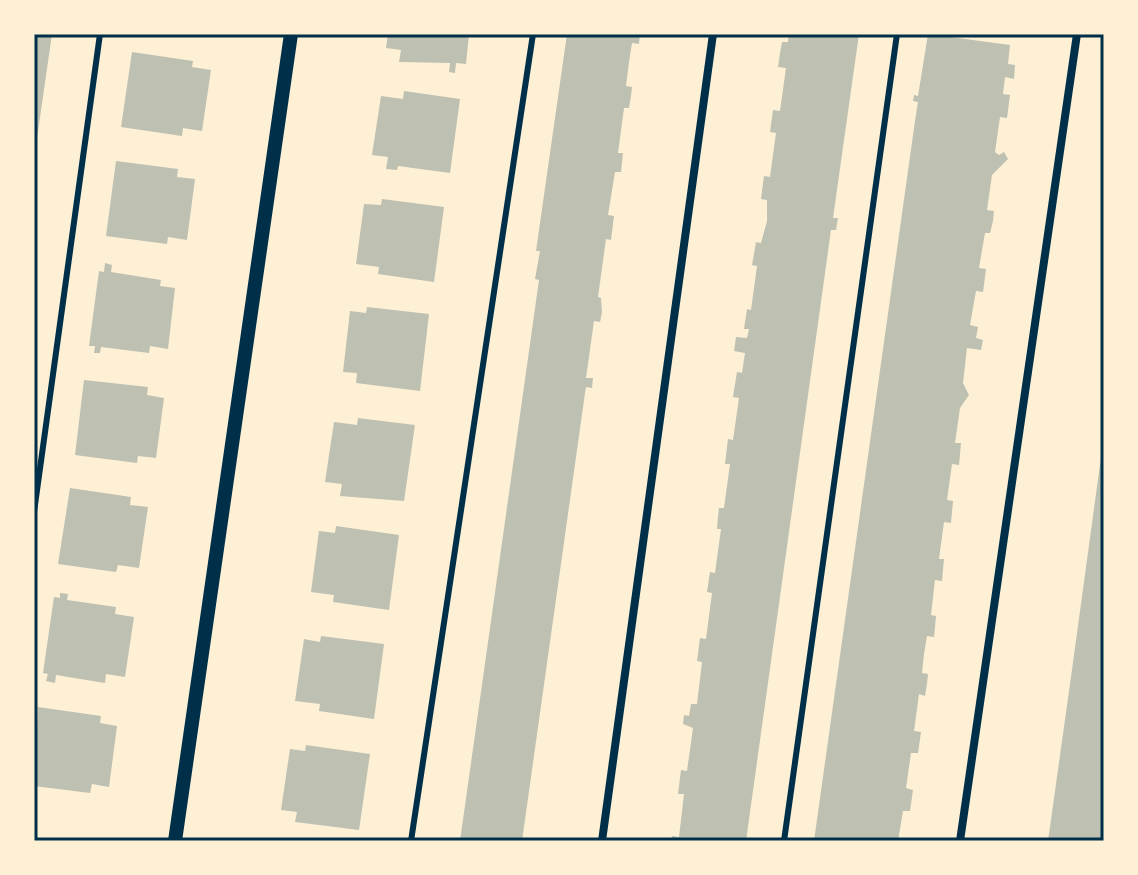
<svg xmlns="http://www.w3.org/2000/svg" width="1138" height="875" font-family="'Crimson Pro',serif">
<rect width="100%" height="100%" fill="#fdf0d5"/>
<g fill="#bec0b2">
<path d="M 34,34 L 52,34 L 36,145 L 34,145 Z"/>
<path d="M 388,34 L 469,34 L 466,64 L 456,63 L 455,73 L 449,72 L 450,63 L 399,62 L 401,50 L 386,48 Z"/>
<path d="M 567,34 L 640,34 L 639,44 L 632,43 L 629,62 L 626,86 L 632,87 L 631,96 L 629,108 L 624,108 L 618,153 L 623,153 L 621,172 L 615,172 L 608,215 L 614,216 L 611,240 L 606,239 L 598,297 L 601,298 L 602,312 L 600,322 L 594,321 L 586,378 L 593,378 L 592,388 L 586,387 L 585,393 L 522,841 L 460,841 L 539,280 L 535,279 L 540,251 L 536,251 Z"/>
<path d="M 789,34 L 859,34 L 833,218 L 838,218 L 836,230 L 831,230 L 746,841 L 671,841 L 672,836 L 679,837 L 684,794 L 678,794 L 681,770 L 687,771 L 693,728 L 683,724 L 684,715 L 689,716 L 691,704 L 697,704 L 702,662 L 697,661 L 700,638 L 706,639 L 712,593 L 707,592 L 710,572 L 715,573 L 721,529 L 717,529 L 718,517 L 719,508 L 724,508 L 730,464 L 725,464 L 728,439 L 733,440 L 739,398 L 733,397 L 737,372 L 742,373 L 745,353 L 734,351 L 736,337 L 747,338 L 749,329 L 744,329 L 747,309 L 751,310 L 757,266 L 752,265 L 756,242 L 761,243 L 767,221 L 767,200 L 761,199 L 764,176 L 770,177 L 776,133 L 770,132 L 773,110 L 780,111 L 786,68 L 778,67 L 780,53 L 782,42 L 788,42 Z"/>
<path d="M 928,34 L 1010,45 L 1008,64 L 1015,65 L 1014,79 L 1005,77 L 1003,94 L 1010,95 L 1007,118 L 1000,117 L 995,152 L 999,155 L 1004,152 L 1008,159 L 992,175 L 987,210 L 994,211 L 993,221 L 990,233 L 985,233 L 979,268 L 986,269 L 983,292 L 976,291 L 970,325 L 978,327 L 976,338 L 983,340 L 981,350 L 967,348 L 963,383 L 969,395 L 960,408 L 955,443 L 961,443 L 959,465 L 952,464 L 947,500 L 953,501 L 951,523 L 944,522 L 939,559 L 944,559 L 942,581 L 935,580 L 931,615 L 936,616 L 934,637 L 927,636 L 924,654 L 922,673 L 928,674 L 927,684 L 925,696 L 919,694 L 914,731 L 921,732 L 918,753 L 911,753 L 906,788 L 913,790 L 910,811 L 903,811 L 898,841 L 814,841 L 915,121 L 918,102 L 913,101 L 914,95 L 918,96 Z"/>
<path d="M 132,52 L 193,61 L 192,67 L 211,70 L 202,131 L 183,128 L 182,136 L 121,127 Z"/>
<path d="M 404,91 L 460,99 L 450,173 L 398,166 L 397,170 L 386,169 L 388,157 L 372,155 L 381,96 L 403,99 Z"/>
<path d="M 116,161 L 178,169 L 177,177 L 195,179 L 187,240 L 168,237 L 167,244 L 106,236 Z"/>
<path d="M 382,199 L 444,207 L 434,282 L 378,274 L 379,267 L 356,264 L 364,204 L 381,205 Z"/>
<path d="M 105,263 L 112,265 L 111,272 L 161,280 L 160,286 L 175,288 L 168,349 L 150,346 L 149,353 L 101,347 L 100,353 L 94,353 L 95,346 L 89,346 L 99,271 L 104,272 Z"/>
<path d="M 367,307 L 429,314 L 420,391 L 356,383 L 357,373 L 343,372 L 350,311 L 366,313 Z"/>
<path d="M 84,380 L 148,387 L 147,395 L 164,398 L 156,458 L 138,456 L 137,463 L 75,455 Z"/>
<path d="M 358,418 L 415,425 L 404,501 L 340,496 L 342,484 L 325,482 L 334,422 L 357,425 Z"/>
<path d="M 1102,450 L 1104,841 L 1048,841 L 1071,677 Z"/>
<path d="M 70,488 L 131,497 L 130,505 L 148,507 L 139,568 L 118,565 L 116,572 L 58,564 Z"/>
<path d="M 336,526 L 399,535 L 389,610 L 333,602 L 334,595 L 311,592 L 319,531 L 335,533 Z"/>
<path d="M 60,593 L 68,594 L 67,600 L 116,607 L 115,614 L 134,617 L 125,677 L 106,674 L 105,683 L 56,675 L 55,683 L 46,681 L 48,674 L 43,673 L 54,597 L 60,598 Z"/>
<path d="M 321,636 L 384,644 L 374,719 L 319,711 L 320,704 L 295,701 L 304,639 L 320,642 Z"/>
<path d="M 38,707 L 101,716 L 100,723 L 117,726 L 109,787 L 92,784 L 90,793 L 34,786 Z"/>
<path d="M 306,745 L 370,754 L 359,830 L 295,822 L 297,812 L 281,810 L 290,749 L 305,751 Z"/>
</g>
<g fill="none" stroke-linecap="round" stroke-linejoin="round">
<g stroke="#003049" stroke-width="6">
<path d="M 34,512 L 100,34"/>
<path d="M 411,841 L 533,34"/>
<path d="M 784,841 L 897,34"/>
</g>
<g stroke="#003049" stroke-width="8">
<path d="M 602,841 L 713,34"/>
<path d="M 960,841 L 1077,34"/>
</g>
<path stroke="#003049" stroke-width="14" d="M 175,841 L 291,34"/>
</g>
<rect width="1138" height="875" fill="none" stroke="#fdf0d5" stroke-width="72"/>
<rect x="36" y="36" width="1066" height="803" fill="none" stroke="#003049" stroke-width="3"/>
</svg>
